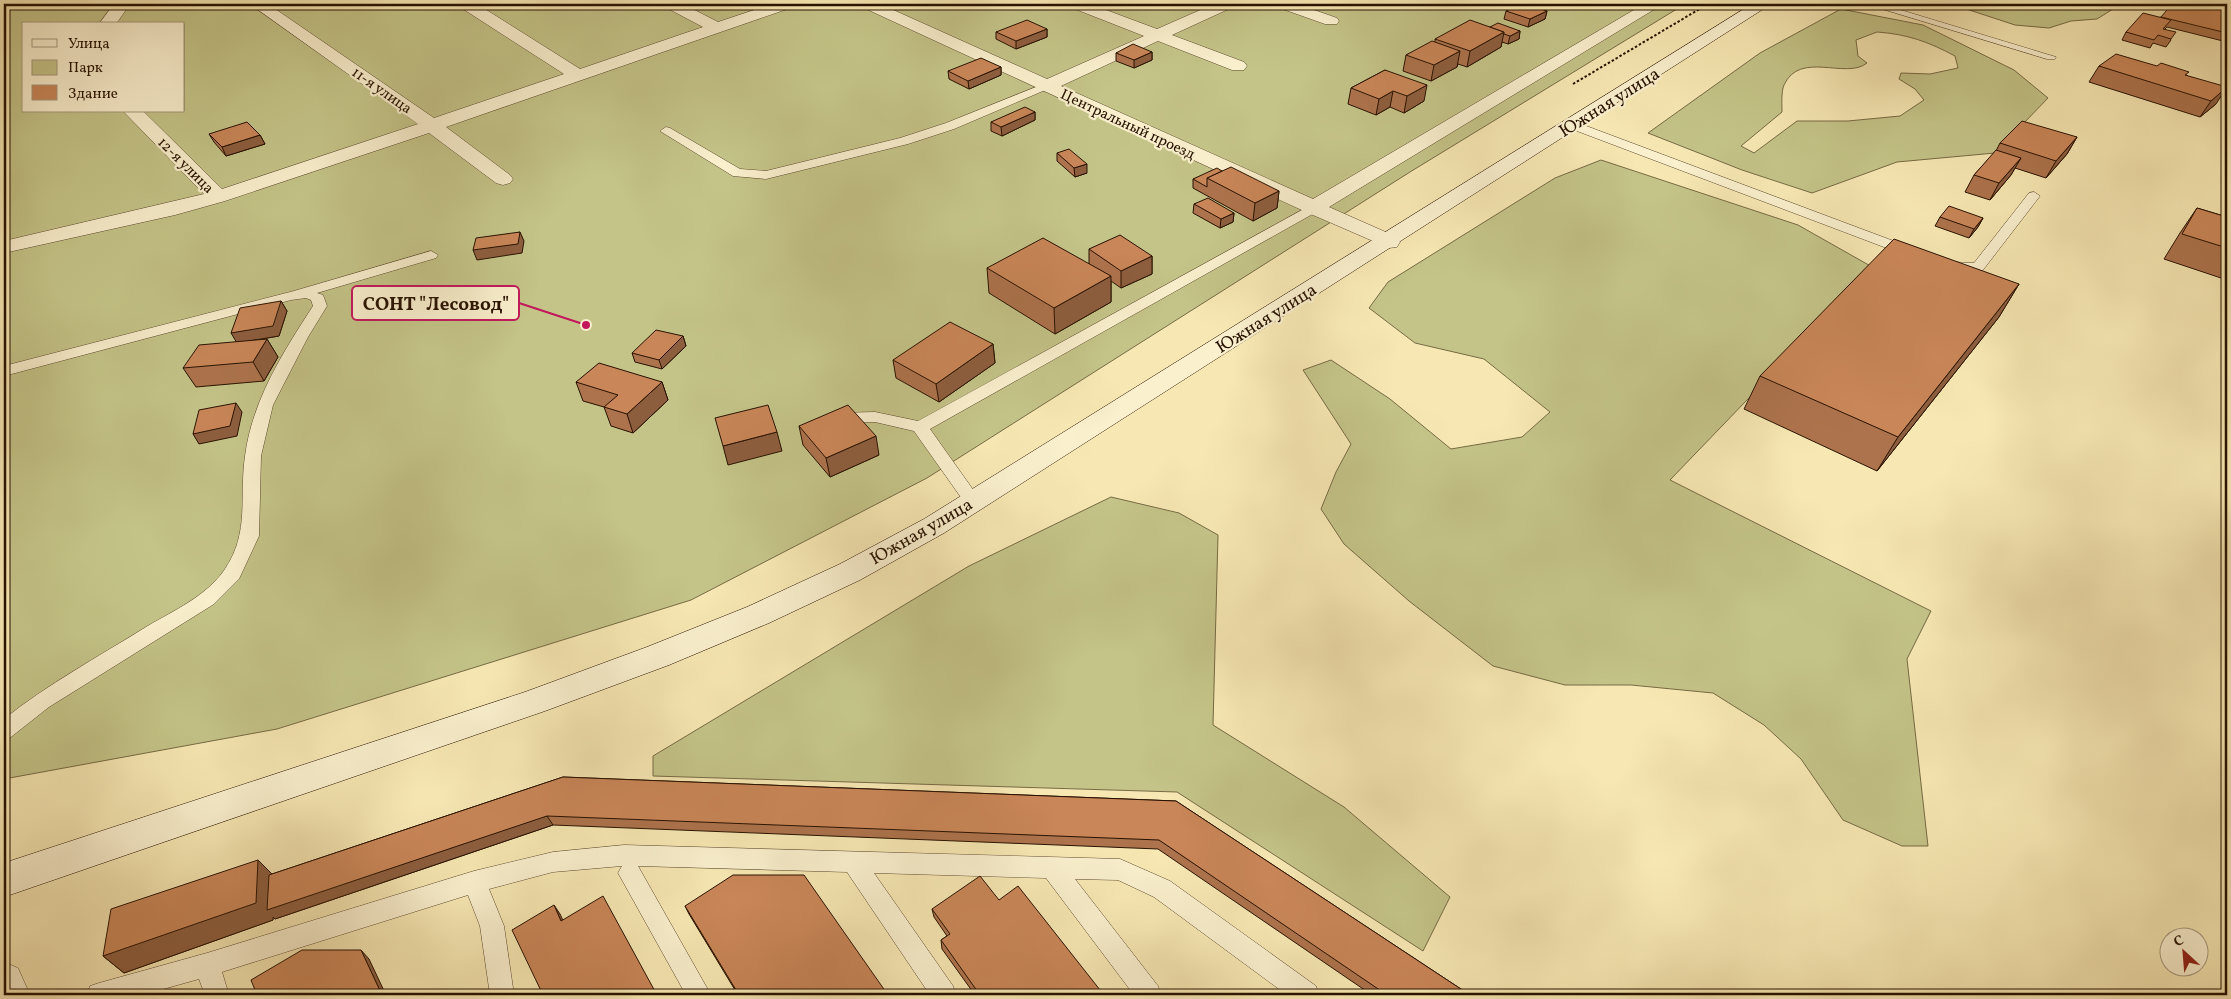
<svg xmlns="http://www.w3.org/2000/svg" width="2231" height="999" font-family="Vollkorn,serif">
<rect width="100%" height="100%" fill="#f7e8b3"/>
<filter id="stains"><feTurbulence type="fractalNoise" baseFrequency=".004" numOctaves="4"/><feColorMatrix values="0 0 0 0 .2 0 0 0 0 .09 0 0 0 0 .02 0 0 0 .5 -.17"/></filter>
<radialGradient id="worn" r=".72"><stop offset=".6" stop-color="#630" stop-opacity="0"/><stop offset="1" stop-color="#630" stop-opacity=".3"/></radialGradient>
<g fill="#c4c488" stroke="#766a44" fill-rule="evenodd">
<path d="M 4,4 L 1685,4 L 1410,172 L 927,478 L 691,600 L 277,729 L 4,779 ZM 24,24 L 184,24 L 184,111 L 24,111 Z"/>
<path d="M 1951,4 L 2121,4 L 2097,19 L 2071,21 L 2049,28 L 2015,25 Z"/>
<path d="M 1841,9 L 1923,25 L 2014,70 L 2048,98 L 1995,153 L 1897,162 L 1812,193 L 1742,170 L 1648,133 L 1760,53 ZM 1877,32 C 1907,34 1929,42 1955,56 L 1958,68 L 1930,74 L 1901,73 L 1899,79 L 1915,89 L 1924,100 L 1900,116 L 1848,121 L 1797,121 L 1754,153 L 1741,146 L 1782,112 C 1782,105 1781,92 1784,85 C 1800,50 1846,80 1867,63 L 1858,56 L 1856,40 Z"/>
<path d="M 1601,160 L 1798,225 L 1874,268 L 1670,480 L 1931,611 L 1907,659 L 1928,846 L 1902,846 L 1843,820 L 1801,759 L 1764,725 L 1713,693 L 1631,685 L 1565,685 L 1493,666 L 1409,601 L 1344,544 L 1321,509 L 1336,472 L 1351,444 L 1303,370 L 1331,360 L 1390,399 L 1451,449 L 1522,437 L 1550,412 L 1484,359 L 1415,343 L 1369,308 L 1388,282 L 1555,178 Z"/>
<path d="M 1111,497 L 1179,513 L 1218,535 L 1213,725 L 1344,807 L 1450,897 L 1423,951 L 1177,792 L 653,776 L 653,756 L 969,566 Z"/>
</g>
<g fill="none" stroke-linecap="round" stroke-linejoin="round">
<g stroke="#5b472d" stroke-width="1">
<g id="service">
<path d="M 1866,4 L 1881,4 L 2056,57 L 2055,59 L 2047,59 Z"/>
<path d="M 1046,83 L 1050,84 L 1050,88 L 954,129 L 908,144 L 766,179 L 733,176 L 660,131 L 666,127 L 670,128 L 740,169 L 766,171 L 900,138 L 946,123 Z"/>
<path d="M 1573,121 L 1915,249 L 1917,252 L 1915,255 L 1905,255 L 1569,128 L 1567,125 Z"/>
<path d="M 2034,192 L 2040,196 L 1983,270 L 1963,272 L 1946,269 L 1944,266 L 1951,262 L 1974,263 L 2029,193 Z"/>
<path d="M 1313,204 L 1318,205 L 1320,208 L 1318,211 L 930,429 L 979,498 L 982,502 L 979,506 L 973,508 L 967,506 L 914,431 L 875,422 L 837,423 L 831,422 L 829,418 L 831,414 L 837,413 L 875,412 L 918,421 Z"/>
<path d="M 431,251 L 438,255 L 436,258 L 317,293 L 323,295 L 327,306 L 308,337 L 273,405 L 261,456 L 259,536 L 239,579 L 214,604 L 49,707 L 11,737 L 4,740 L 4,719 C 48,684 98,657 146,627 C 173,611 207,596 225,569 C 250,532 239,497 245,456 C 252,401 283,352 313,306 L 311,300 L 306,298 L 291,300 L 4,376 L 4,366 L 294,291 Z"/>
<path d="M 624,845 L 1120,859 L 1170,881 L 1316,986 L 1319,995 L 1287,995 L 1154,897 L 1118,880 L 1075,879 L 1158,986 L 1161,995 L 1134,995 L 1046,878 L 874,873 L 953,986 L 956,995 L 930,995 L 847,872 L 638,866 L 711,995 L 686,995 L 622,880 L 618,873 L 622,866 L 553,872 L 489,889 L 504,926 L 514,995 L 490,995 L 480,926 L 468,895 L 222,972 L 229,995 L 205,995 L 199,979 L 142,995 L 87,995 L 90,986 L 99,983 L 207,953 L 474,871 L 553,852 Z"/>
</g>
</g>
<g stroke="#5b472d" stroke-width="1">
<g id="minor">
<path d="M 114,4 L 130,4 L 116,24 L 99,24 Z"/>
<path d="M 250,4 L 268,4 L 434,118 L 564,74 L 460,7 L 458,4 L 477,4 L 580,69 L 703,27 L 665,7 L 663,4 L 683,4 L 718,22 L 772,4 L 795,4 L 793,7 L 446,127 L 510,175 L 513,179 L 510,183 L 503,185 L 496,183 L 429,133 L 225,201 L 175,215 L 4,253 L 4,241 L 204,194 L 123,111 L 143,111 L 222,189 L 418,124 Z"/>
<path d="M 860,4 L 880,4 L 1047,79 L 1144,36 L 1070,7 L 1068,4 L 1090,4 L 1157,29 L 1214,4 L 1235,4 L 1233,7 L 1172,35 L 1244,62 L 1247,66 L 1244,70 L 1232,70 L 1158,41 L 1061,86 L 1313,199 L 1644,4 L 1663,4 L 1329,207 L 1397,237 L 1400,242 L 1397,247 L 1389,248 L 1306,212 L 862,7 Z"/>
<path d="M 1275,4 L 1297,4 L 1337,18 L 1339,21 L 1337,24 L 1325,24 L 1277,7 Z"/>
<path d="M 4,962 L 18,968 L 30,995 L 4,995 Z"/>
</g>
</g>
<g stroke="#271100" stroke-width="1">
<path id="secondary" d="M 1752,4 L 1771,4 L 944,533 L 860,580 L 769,623 L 669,665 L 545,711 L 4,897 L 4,863 L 525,692 L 647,647 L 747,607 L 840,564 L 924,519 Z"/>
</g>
<path stroke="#271100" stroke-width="2" stroke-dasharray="2.5 2" stroke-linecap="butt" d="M 1573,84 L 1708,4"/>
<use href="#service" fill="#faf0ce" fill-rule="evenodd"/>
<use href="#minor" fill="#faf0ce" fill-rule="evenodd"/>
<use href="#secondary" fill="#faf0ce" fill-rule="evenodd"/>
</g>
<g fill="#ad734c" stroke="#271100">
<path d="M 2227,4 L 2227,42 L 2167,27 L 2165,29 L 2171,40 L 2166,47 L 2153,43 L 2150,48 L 2122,40 L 2126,32 L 2161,17 Z"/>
<path d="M 1506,11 L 1547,11 L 1545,19 L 1528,27 L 1504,19 Z"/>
<path d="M 1490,27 L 1520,31 L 1519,39 L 1508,44 L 1502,42 L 1501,47 L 1467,67 L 1458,64 L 1457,67 L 1431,81 L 1403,71 L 1406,55 L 1435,42 L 1435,39 Z"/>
<path d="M 1047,29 L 1047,37 L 1016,49 L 996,39 L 996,32 Z"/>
<path d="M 1152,52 L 1152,60 L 1134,68 L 1116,61 L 1116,53 Z"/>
<path d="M 2099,66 L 2187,75 L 2216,104 L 2200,117 L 2089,82 Z"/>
<path d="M 1001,67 L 1001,75 L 969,89 L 949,79 L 948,71 Z"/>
<path d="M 1385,70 L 1424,101 L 1404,113 L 1390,107 L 1376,115 L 1348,104 L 1351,88 Z"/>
<path d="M 1035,112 L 1035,120 L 1002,136 L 991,131 L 991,122 Z"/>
<path d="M 209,134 L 260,135 L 265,144 L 226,156 L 214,142 Z"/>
<path d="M 2077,137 L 2067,154 L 2046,178 L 2015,168 L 2011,175 L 1990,200 L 1965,192 L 1974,175 L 1996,151 L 2000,143 Z"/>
<path d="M 1057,153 L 1087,173 L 1075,177 L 1057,161 Z"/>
<path d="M 1222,171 L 1279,191 L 1277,208 L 1253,221 L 1193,188 L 1193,179 Z"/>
<path d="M 1194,204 L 1234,213 L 1233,222 L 1220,228 L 1193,213 Z"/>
<path d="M 2197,208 L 2227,217 L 2227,280 L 2164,259 L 2180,233 Z"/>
<path d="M 1940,217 L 1983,218 L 1978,227 L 1969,238 L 1935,226 Z"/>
<path d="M 1089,249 L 1152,256 L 1152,274 L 1121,288 L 1111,281 L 1111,302 L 1055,334 L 989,293 L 987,268 L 1089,264 Z"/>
<path d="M 2019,284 L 1999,317 L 1877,471 L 1744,409 L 1760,376 Z"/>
<path d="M 281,301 L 287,311 L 279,336 L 250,341 L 267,339 L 278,357 L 264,381 L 196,387 L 183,368 L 236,342 Z"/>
<path d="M 683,336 L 686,346 L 662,369 L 635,362 L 632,353 Z"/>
<path d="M 993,344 L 995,363 L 939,402 L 896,378 L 893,360 Z"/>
<path d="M 576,382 L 662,382 L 668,400 L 633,433 L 611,426 L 604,407 L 583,401 Z"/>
<path d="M 799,426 L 879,455 L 830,477 L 803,445 Z"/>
<path d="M 563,777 L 1176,801 L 1470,995 L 1372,995 L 1158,849 L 553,825 L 275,919 L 273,917 L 273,920 L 124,973 L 103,956 L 272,874 Z"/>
<path d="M 999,900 L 1104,995 L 975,995 L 942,949 L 941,940 L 947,936 L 934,917 L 932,909 Z"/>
<path d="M 685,906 L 888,995 L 738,995 L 689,914 Z"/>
</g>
<g fill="#8d5e3e" stroke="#271100">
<path d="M 321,4 L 329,4 L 322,6 Z"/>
<path d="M 1547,11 L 1545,19 L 1528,27 L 1530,19 Z"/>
<path d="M 1047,29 L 1047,37 L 1016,49 L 1016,41 Z"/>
<path d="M 1520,31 L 1519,39 L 1508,44 L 1510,36 Z"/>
<path d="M 1504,32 L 1501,47 L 1467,67 L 1470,51 Z"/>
<path d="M 1460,51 L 1457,67 L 1431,81 L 1434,65 Z"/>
<path d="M 1152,52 L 1152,60 L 1134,68 L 1134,60 Z"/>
<path d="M 1001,67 L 1001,75 L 969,89 L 968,81 Z"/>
<path d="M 1427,85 L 1424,101 L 1404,113 L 1407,96 Z"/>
<path d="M 2227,87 L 2216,104 L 2200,117 L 2211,101 Z"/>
<path d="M 1393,91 L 1390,107 L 1376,115 L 1379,99 Z"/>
<path d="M 1035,112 L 1035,120 L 1002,136 L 1001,127 Z"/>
<path d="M 260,135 L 265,144 L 226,156 L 222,147 Z"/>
<path d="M 2077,137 L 2067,154 L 2046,178 L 2056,161 Z"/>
<path d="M 2021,158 L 2011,175 L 1990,200 L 1999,183 Z"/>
<path d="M 1087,164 L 1087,173 L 1075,177 L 1074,168 Z"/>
<path d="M 1279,191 L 1277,208 L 1253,221 L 1255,203 Z"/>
<path d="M 1234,213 L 1233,222 L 1220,228 L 1221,219 Z"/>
<path d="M 1983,218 L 1978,227 L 1969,238 L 1974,229 Z"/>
<path d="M 520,232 L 524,241 L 522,253 L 477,260 L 473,250 Z"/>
<path d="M 1152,256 L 1152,274 L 1121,288 L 1121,271 Z"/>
<path d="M 1111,276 L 1111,302 L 1055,334 L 1054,308 Z"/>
<path d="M 2019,284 L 1999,317 L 1877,471 L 1898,437 Z"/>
<path d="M 281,301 L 287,311 L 279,336 L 237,343 L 231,333 Z"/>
<path d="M 683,336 L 686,346 L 662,369 L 659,360 Z"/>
<path d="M 267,339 L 278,357 L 264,381 L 253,362 Z"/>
<path d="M 993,344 L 995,363 L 939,402 L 936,384 Z"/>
<path d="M 662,382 L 668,400 L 633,433 L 627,414 Z"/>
<path d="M 236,403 L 242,412 L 237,436 L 199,444 L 193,434 Z"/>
<path d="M 777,432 L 782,451 L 728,465 L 723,446 Z"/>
<path d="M 876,436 L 879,455 L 830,477 L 826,458 Z"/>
<path d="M 547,816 L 553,825 L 275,919 L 273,917 L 273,920 L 124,973 L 103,956 L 258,860 L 275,877 Z"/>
<path d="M 554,905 L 560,914 L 567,929 L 561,921 Z"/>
<path d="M 361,950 L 369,959 L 386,995 L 382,995 Z"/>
<path d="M 144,991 L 150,995 L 146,995 Z"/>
</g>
<g fill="#c98658" stroke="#271100">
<path d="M 1520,4 L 1526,4 L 1547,11 L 1530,19 L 1506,11 Z"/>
<path d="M 2172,4 L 2227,4 L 2227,33 L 2161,17 Z"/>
<path d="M 2143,13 L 2171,20 L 2163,29 L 2176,32 L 2171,39 L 2158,35 L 2154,40 L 2126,32 Z"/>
<path d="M 1027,20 L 1047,29 L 1016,41 L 996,32 Z"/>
<path d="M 1470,20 L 1504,32 L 1470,51 L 1435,39 Z"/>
<path d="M 1498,23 L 1520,31 L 1510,36 L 1504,34 L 1504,32 L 1490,27 Z"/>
<path d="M 1432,41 L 1460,51 L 1434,65 L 1406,55 Z"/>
<path d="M 1133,44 L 1152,52 L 1134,60 L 1116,53 Z"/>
<path d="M 2116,54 L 2157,66 L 2161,63 L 2189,72 L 2185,75 L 2227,87 L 2211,101 L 2099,66 Z"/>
<path d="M 981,58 L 1001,67 L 968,81 L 948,71 Z"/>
<path d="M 1385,70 L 1427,85 L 1407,96 L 1393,91 L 1379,99 L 1351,88 Z"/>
<path d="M 1025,107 L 1035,112 L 1001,127 L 991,122 Z"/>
<path d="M 2022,121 L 2077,137 L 2056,161 L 2000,143 Z"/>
<path d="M 247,122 L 260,135 L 222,147 L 209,134 Z"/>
<path d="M 1069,149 L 1087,164 L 1074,168 L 1057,153 Z"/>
<path d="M 1996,150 L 2021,158 L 1999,183 L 1974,175 Z"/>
<path d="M 1231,167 L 1279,191 L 1255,203 L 1207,178 Z"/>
<path d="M 1217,168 L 1222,171 L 1207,178 L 1207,187 L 1193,179 Z"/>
<path d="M 1208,198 L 1234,213 L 1221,219 L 1194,204 Z"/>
<path d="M 1949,206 L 1983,218 L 1974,229 L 1940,217 Z"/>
<path d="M 2197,208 L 2227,217 L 2227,248 L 2182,234 Z"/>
<path d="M 520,232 L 518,244 L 473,250 L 476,238 Z"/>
<path d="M 1120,235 L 1152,256 L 1121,271 L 1089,249 Z"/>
<path d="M 1043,238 L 1111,276 L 1054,308 L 987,268 Z"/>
<path d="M 1894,239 L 2019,284 L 1898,437 L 1760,376 Z"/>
<path d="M 281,301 L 273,326 L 231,333 L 240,308 Z"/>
<path d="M 950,322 L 993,344 L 936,384 L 893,360 Z"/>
<path d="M 656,330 L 683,336 L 659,360 L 632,353 Z"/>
<path d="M 267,339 L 253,362 L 183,368 L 199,345 Z"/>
<path d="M 599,363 L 662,382 L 627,414 L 604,407 L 618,395 L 576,382 Z"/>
<path d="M 236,403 L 230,426 L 193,434 L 199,410 Z"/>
<path d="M 768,405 L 777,432 L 723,446 L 715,418 Z"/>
<path d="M 848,405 L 876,436 L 826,458 L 799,426 Z"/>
<path d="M 563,777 L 1176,801 L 1470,995 L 1387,995 L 1159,840 L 547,816 L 267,910 L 269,875 Z"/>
<path d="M 258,860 L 256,903 L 103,956 L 111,909 Z"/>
<path d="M 733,875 L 804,875 L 888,995 L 739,995 L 685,906 Z"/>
<path d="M 980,876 L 999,900 L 1018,886 L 1104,995 L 980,995 L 941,940 L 950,934 L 932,909 Z"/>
<path d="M 603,896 L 657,995 L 543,995 L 512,930 L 554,905 L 561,921 Z"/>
<path d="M 302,950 L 361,950 L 382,995 L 257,995 L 251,980 Z"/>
<path d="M 144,991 L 146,995 L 136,995 Z"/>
</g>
<g text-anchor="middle" stroke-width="4.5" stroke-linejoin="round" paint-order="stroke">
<g font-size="15" fill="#271100" stroke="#faf0ce">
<text transform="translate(382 90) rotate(35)" y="5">11-я улица</text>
<text transform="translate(1128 124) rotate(25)" y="5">Центральный проезд</text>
<text transform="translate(186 165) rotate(45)" y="5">12-я улица</text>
</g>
<g font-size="18" fill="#271100" stroke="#faf0ce">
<text transform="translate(1609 102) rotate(-32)" y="6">Южная улица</text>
<text transform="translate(1266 318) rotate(-32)" y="6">Южная улица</text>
<text transform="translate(921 531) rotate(-30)" y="6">Южная улица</text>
</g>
</g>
<path fill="none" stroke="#c2185b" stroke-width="2" d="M586 325L519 303"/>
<circle fill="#c2185b" stroke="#faf0ce" stroke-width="2" cx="586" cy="325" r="5"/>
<rect fill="#faf0ce" stroke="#c2185b" stroke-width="2" x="352" y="286" width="167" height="34" rx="5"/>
<g font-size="19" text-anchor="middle" font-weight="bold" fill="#271100">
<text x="436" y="310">СОНТ "Лесовод"</text>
</g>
<rect width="2231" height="999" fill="none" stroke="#f7e8b3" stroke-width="20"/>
<rect x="5" y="5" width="2221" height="989" fill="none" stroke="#271100" stroke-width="2.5"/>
<rect x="10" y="10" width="2211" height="979" fill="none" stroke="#271100"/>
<rect x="22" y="22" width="162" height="90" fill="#faf0ce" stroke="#a6977c"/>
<rect x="32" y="39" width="25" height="8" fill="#faf0ce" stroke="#a6977c"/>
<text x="68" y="48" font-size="15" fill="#271100">Улица</text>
<rect x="32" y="60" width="25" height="15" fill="#c4c488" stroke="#a6977c"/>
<text x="68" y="72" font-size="15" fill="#271100">Парк</text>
<rect x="32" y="85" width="25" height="15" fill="#c98658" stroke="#a6977c"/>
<text x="68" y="98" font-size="15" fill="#271100">Здание</text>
<g transform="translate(2184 952) rotate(334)"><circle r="24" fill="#faf0ce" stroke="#a6977c"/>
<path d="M0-4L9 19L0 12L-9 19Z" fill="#8f2418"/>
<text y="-8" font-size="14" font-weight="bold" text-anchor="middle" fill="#271100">С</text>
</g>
<rect width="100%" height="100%" filter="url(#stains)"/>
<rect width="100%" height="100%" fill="url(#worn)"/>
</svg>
